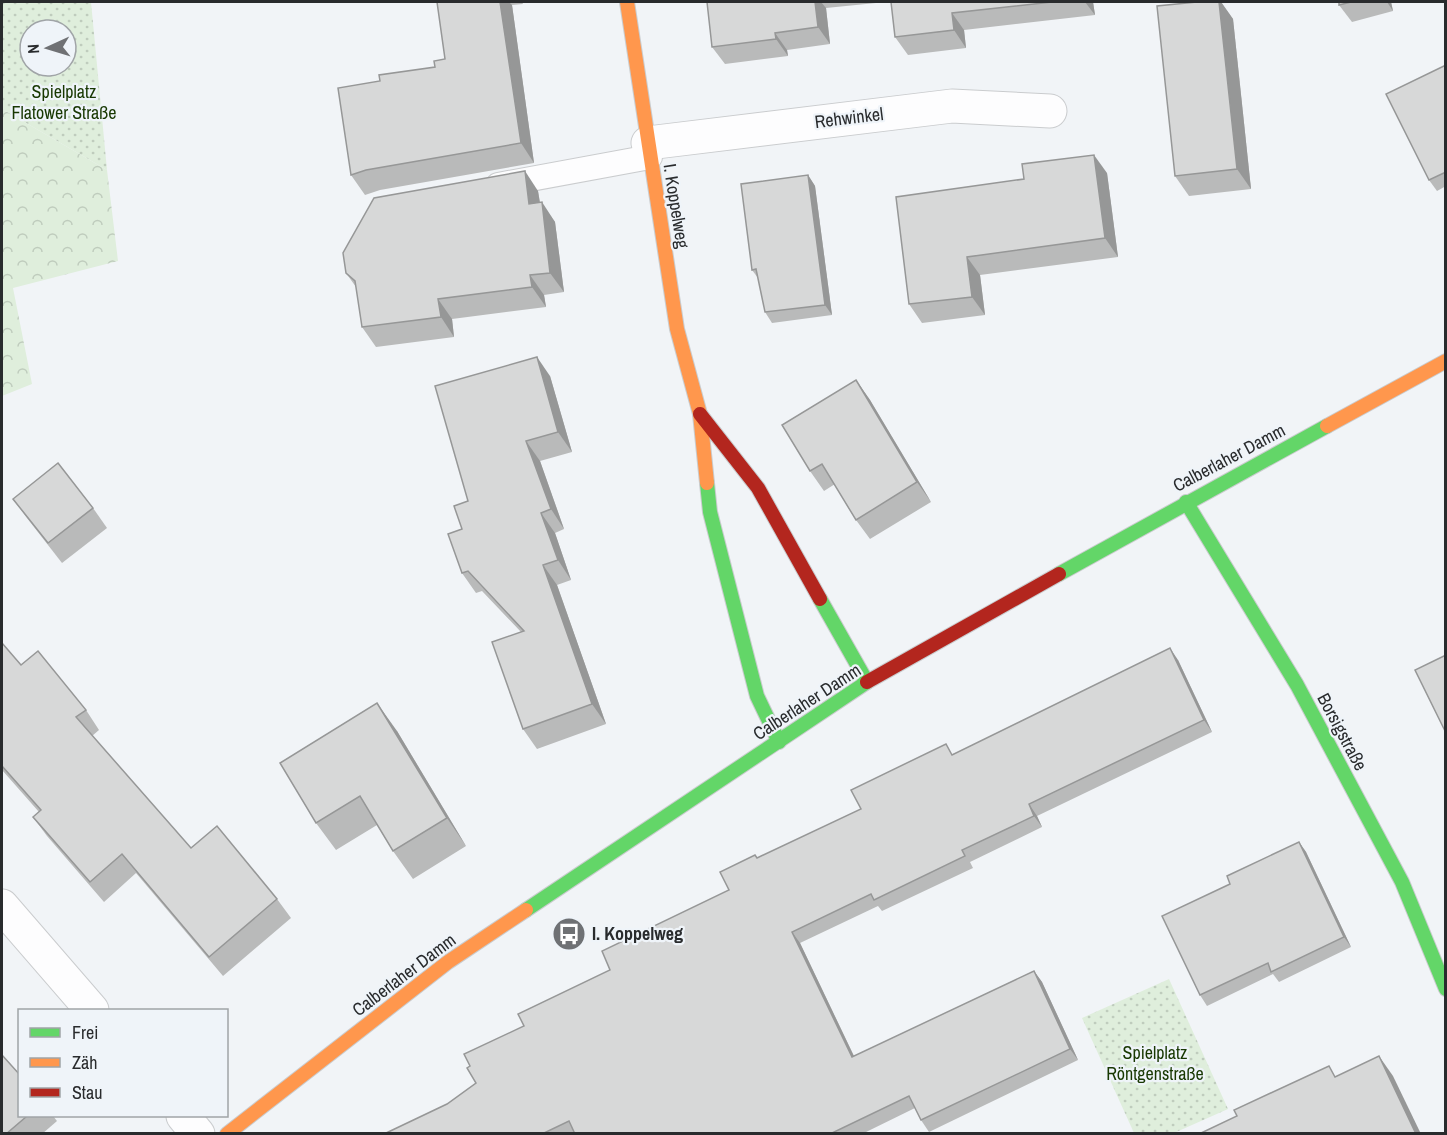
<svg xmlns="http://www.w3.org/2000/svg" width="1447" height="1135" font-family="'Archivo Narrow',sans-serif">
<defs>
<pattern id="grass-dots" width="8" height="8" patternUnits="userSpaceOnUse" patternTransform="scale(1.5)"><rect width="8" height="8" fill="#dfeedc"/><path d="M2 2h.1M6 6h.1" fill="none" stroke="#bfccbd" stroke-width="1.8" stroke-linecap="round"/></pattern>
<pattern id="forest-crowns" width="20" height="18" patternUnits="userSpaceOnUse" patternTransform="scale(1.5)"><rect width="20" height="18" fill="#dfeedc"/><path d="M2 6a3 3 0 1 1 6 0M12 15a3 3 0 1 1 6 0" fill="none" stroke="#bfccbd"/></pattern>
</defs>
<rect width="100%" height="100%" fill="#f1f4f7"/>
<g fill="url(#grass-dots)" fill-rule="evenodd">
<path d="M 2,2 L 91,2 L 107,170 L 2,109 ZM 30,30 L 66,30 L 66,66 L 30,66 Z"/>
<path d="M 1169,979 L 1228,1109 L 1174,1133 L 1134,1133 L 1082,1018 Z"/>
</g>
<path fill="url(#forest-crowns)" d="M 2,109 L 107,170 L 118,261 L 13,288 L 32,384 L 2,396 Z"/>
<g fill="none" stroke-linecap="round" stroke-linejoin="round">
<g stroke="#caccce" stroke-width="26">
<path id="lane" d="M 498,185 L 650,157"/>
</g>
<g stroke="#caccce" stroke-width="35">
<g id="street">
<path d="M 648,143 L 952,106 L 1050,111"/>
<path d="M 2,906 L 92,1010"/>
<path d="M 183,1116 L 198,1134"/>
</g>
</g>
<g stroke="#caccce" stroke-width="16">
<g id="fast">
<path d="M 707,483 L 710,512 L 757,696 L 779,742"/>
<path d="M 1186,502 L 1297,685 L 1402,882 L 1446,989"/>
<path d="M 1059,574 L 1327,426"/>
<path d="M 820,599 L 867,682"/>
<path d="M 526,910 L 867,682"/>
</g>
</g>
<g stroke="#caccce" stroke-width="16">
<g id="slow">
<path d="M 627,2 L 677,329 L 700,414 L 707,483"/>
<path d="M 1327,426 L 1446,361"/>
<path d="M 227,1134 L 448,962 L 526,910"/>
</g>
</g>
<g stroke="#caccce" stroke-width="16">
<g id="jam">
<path d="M 700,414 L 758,488 L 820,599"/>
<path d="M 867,682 L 1059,574"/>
</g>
</g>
<use href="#lane" stroke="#fdfdfe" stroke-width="24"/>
<use href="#street" stroke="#fdfdfe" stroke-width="33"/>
<use href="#fast" stroke="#63d668" stroke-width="14"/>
<use href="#slow" stroke="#ff974d" stroke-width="14"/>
<use href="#jam" stroke="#b3261e" stroke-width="14"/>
</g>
<g fill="#b9baba">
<path d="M 437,2 L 522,2 L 523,4 L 512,5 L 534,163 L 380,190 L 365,195 L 351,175 L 380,81 L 435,67 L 445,59 Z"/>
<path d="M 707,2 L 886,2 L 826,8 L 830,44 L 787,50 L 788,56 L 725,64 L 712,47 Z"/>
<path d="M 891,2 L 1093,2 L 1095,15 L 964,30 L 966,48 L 908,55 L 895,37 Z"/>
<path d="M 1197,2 L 1221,2 L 1233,19 L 1251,189 L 1189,196 L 1175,176 Z"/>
<path d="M 1339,2 L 1391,2 L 1393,11 L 1352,22 L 1339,5 Z"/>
<path d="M 1446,65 L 1446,186 L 1437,191 L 1429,180 Z"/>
<path d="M 1107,173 L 1118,257 L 980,275 L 985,315 L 922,323 L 909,304 L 896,197 Z"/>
<path d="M 808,175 L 815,186 L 832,315 L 772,323 L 765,312 L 758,278 L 752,270 Z"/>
<path d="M 538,191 L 540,202 L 555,222 L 564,292 L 544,295 L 546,307 L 452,319 L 454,337 L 376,347 L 362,327 L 356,287 L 346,273 Z"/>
<path d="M 550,376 L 572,452 L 540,461 L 564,529 L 555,533 L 571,580 L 557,585 L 606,724 L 537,749 L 523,729 L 521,632 L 482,591 L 476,593 L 462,573 L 462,529 L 468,501 Z"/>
<path d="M 856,380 L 870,400 L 931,502 L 870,539 L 856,520 L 835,484 L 824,491 L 810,471 Z"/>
<path d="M 13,499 L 93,508 L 107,528 L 62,563 L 27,518 Z"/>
<path d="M 2,643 L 21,665 L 86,710 L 99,730 L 92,736 L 191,848 L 277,899 L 291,918 L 223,976 L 136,873 L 104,902 L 47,836 L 33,817 L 39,812 L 2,770 Z"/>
<path d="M 1178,660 L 1212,732 L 1037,816 L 1042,827 L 970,862 L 973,868 L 882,911 L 878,906 L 800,943 L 854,1056 L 1034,971 L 1042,982 L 1078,1060 L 929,1132 L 921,1120 L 915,1108 L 862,1134 L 384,1134 L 447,1104 L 476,1083 L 470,1066 L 524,1026 L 610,970 L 729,890 L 755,855 L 757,858 L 861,809 L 953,754 Z"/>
<path d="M 397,731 L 466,846 L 413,879 L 393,851 L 377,825 L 336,850 L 316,823 Z"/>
<path d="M 1299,842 L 1306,852 L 1351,947 L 1279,982 L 1273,974 L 1207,1006 L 1200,995 L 1230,884 Z"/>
<path d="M 20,1116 L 53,1116 L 57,1121 L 42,1134 L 2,1134 Z"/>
</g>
<g fill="#969797">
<path d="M 500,2 L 509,2 L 512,5 L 534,163 L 521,143 Z"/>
<path d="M 815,2 L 821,2 L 826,8 L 830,44 L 818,27 Z"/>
<path d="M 1085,2 L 1093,2 L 1095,15 Z"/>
<path d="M 1219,2 L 1221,2 L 1233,19 L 1251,189 L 1237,169 Z"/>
<path d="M 1387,2 L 1391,2 L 1393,11 Z"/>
<path d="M 952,13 L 964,30 L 966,48 L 954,30 Z"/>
<path d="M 775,33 L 787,50 L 788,56 L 776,39 Z"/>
<path d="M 1094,155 L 1107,173 L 1118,257 L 1105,238 Z"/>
<path d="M 525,171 L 538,191 L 543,224 L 529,204 Z"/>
<path d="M 808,175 L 815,186 L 832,315 L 825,305 Z"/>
<path d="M 542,202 L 555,222 L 564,292 L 550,273 Z"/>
<path d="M 967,257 L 980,275 L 985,315 L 972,297 Z"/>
<path d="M 530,275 L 544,295 L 546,307 L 532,287 Z"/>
<path d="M 438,299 L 452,319 L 454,337 L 441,317 Z"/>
<path d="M 537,357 L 550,376 L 572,452 L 558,432 Z"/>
<path d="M 856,380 L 870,400 L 931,502 L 917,482 Z"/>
<path d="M 526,441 L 540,461 L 564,529 L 551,509 Z"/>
<path d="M 541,513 L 555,533 L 571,580 L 558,560 Z"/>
<path d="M 543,565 L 557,585 L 606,724 L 592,704 Z"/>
<path d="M 1170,648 L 1178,660 L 1212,732 L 1204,720 Z"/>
<path d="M 377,703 L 397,731 L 466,846 L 447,818 Z"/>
<path d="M 1029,804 L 1037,816 L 1042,827 L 1034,816 Z"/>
<path d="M 1299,842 L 1306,852 L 1351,947 L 1344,937 Z"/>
<path d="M 792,932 L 800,943 L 860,1069 L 852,1057 Z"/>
<path d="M 1034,971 L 1042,982 L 1078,1060 L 1070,1049 Z"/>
<path d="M 1379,1056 L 1393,1076 L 1421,1134 L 1416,1134 Z"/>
</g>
<g fill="#d7d8d8" stroke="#969797" stroke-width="1.5">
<path d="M 437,2 L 500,2 L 521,143 L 366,170 L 351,175 L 338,88 L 380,81 L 379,75 L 435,67 L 434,61 L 445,59 Z"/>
<path d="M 707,2 L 815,2 L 818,27 L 775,33 L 776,39 L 712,47 Z"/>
<path d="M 891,2 L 1052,2 L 952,13 L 954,30 L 895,37 Z"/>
<path d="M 1197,2 L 1219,2 L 1237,169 L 1175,176 L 1157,6 Z"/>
<path d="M 1339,2 L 1351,2 L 1339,5 Z"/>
<path d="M 1446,65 L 1446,172 L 1429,180 L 1386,94 Z"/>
<path d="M 1094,155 L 1105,238 L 967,257 L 972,297 L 909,304 L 896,197 L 1024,179 L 1022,164 Z"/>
<path d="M 525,171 L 529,204 L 542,202 L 550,273 L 530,275 L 532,287 L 438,299 L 441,317 L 362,327 L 355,281 L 346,273 L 343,253 L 374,198 Z"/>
<path d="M 808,175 L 825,305 L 765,312 L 756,269 L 752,270 L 741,184 Z"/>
<path d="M 537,357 L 558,432 L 526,441 L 551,509 L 541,513 L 558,560 L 543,565 L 592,704 L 523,729 L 492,642 L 524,631 L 468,571 L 462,573 L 448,534 L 462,529 L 454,506 L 468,501 L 435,386 Z"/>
<path d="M 856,380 L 917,482 L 856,520 L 822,464 L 810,471 L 782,425 Z"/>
<path d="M 58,463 L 93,508 L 48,543 L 13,499 Z"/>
<path d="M 2,643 L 21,665 L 38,651 L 86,710 L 76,717 L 191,848 L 217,826 L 277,899 L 209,957 L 122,854 L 90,882 L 33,817 L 41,810 L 2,766 Z"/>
<path d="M 1170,648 L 1204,720 L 1029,804 L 1034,816 L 962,850 L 965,856 L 874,900 L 871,894 L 792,932 L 852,1057 L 1034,971 L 1070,1049 L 921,1120 L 909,1096 L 830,1134 L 575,1134 L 569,1121 L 542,1134 L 384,1134 L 447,1104 L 476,1083 L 467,1068 L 470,1066 L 464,1054 L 524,1026 L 518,1014 L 610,970 L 602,951 L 729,890 L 720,872 L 755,855 L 757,858 L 861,809 L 851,790 L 946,744 L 952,755 Z"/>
<path d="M 1446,655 L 1446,733 L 1415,670 Z"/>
<path d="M 377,703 L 447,818 L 393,851 L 360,796 L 316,823 L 280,763 Z"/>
<path d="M 1299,842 L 1344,937 L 1271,972 L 1268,963 L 1200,995 L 1162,916 L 1230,884 L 1227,876 Z"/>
<path d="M 2,1055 L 20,1075 L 20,1116 L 27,1116 L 6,1134 L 2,1134 Z"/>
<path d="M 1379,1056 L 1416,1134 L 1199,1134 L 1237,1116 L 1234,1110 L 1329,1066 L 1335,1077 Z"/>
</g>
<defs>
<g id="bus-disc" transform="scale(1.725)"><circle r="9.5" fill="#6f7174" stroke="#eff4f9"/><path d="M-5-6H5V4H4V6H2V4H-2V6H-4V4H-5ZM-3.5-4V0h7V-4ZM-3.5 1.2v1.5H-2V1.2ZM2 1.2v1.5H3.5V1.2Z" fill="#fff"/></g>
</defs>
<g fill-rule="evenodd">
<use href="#bus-disc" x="569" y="934"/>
</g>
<g text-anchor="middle" stroke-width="4.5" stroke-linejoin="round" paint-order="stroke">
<g font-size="18" fill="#183802" stroke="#eff4f9">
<text x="64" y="98">Spielplatz<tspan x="64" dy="21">Flatower Straße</tspan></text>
<text x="1155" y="1059">Spielplatz<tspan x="1155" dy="21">Röntgenstraße</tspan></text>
</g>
<g font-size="18" fill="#292b2d" stroke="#eff4f9">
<text transform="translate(849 118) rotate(-7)" y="6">Rehwinkel</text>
<text transform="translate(676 206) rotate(81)" y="6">I. Koppelweg</text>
<text transform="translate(1229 458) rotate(-28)" y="6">Calberlaher Damm</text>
<text transform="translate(807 702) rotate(-33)" y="6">Calberlaher Damm</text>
<text transform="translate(1342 732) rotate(62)" y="6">Borsigstraße</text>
<text transform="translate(404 975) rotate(-37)" y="6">Calberlaher Damm</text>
</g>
<g font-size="18" font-weight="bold" fill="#292b2d" stroke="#eff4f9" text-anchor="start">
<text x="592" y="940">I. Koppelweg</text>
</g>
</g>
<rect width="1447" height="1135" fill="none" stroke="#292b2d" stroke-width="6"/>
<rect x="18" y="1009" width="210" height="108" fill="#eff4f9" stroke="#a0a4a7" stroke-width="1.5"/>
<rect x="30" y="1028" width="30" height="9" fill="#63d668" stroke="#a0a4a7" stroke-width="1.5"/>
<text x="72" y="1039" font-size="18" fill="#292b2d">Frei</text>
<rect x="30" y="1058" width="30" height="9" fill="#ff974d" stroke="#a0a4a7" stroke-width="1.5"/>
<text x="72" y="1069" font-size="18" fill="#292b2d">Zäh</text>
<rect x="30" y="1088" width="30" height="9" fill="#b3261e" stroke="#a0a4a7" stroke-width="1.5"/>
<text x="72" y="1099" font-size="18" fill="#292b2d">Stau</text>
<g transform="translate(48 48) rotate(266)"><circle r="28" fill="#eff4f9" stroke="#a0a4a7" stroke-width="1.5"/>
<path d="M0-4.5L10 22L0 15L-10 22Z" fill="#6f7174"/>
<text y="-9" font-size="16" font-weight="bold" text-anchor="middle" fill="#292b2d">N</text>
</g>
</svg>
